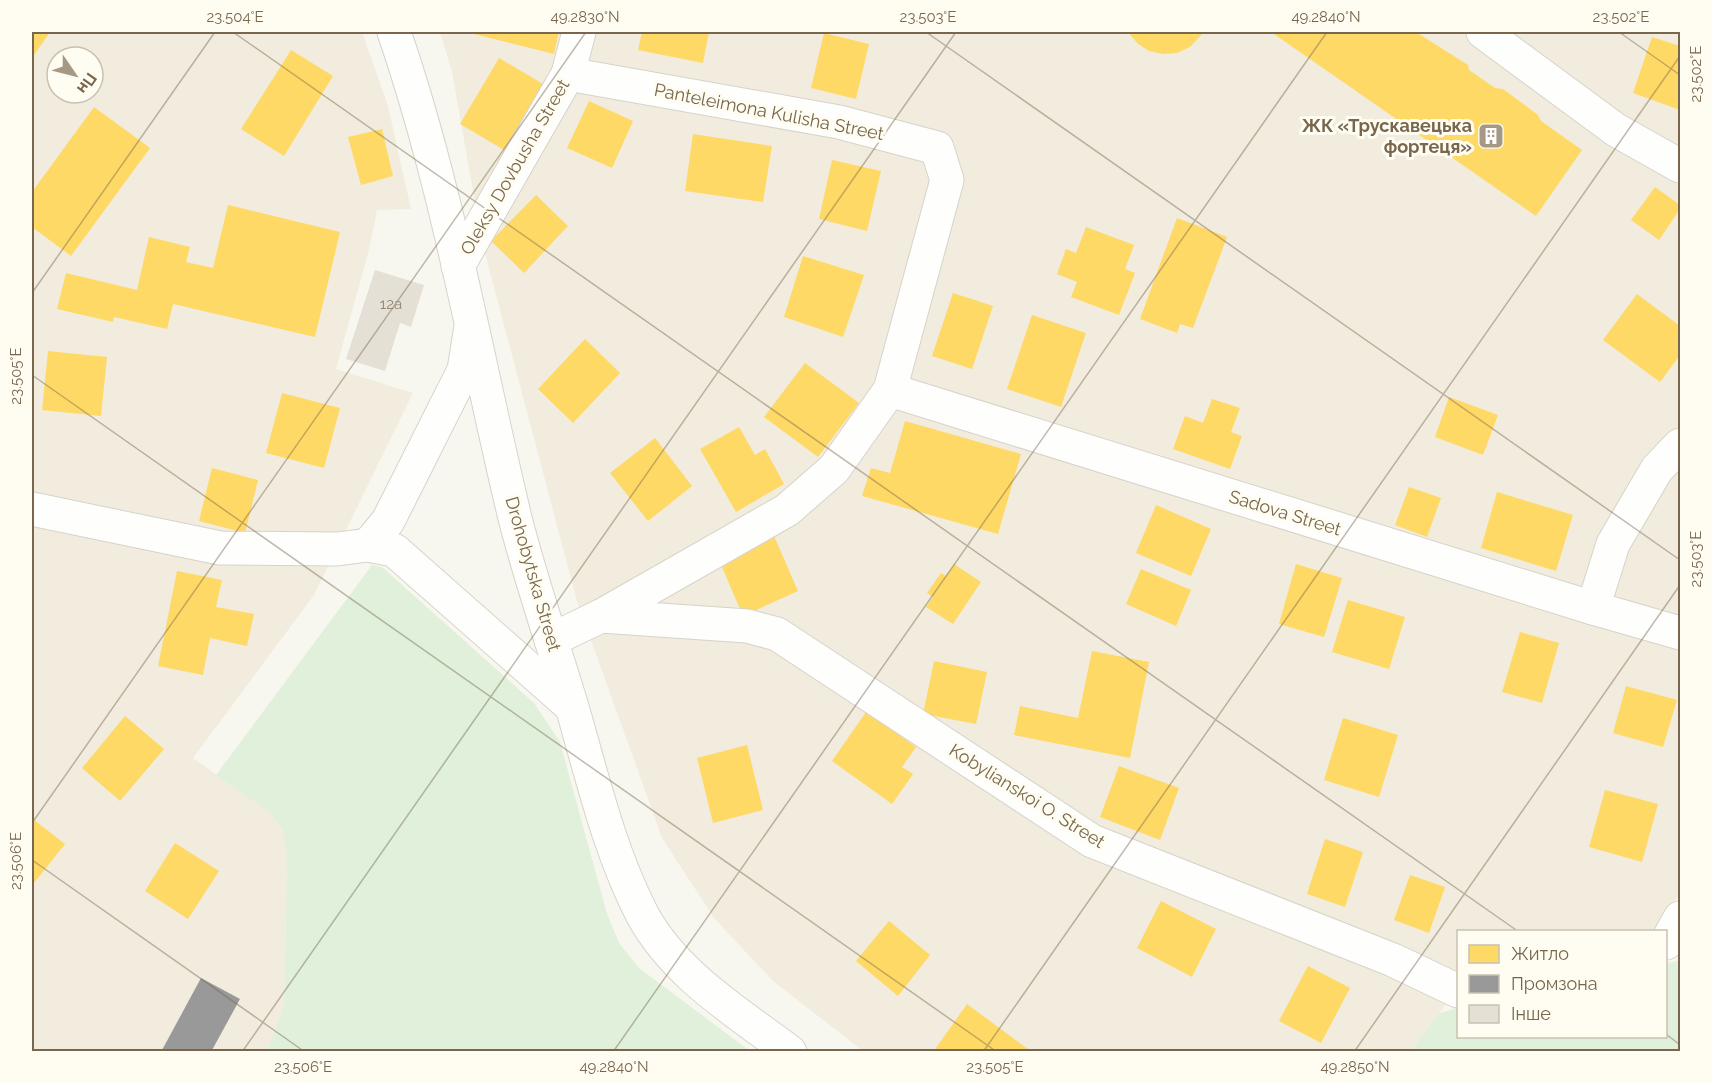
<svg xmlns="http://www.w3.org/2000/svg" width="1712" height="1083" font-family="Raleway,sans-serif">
<rect width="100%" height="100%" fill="#f8f7ef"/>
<g fill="#f1ecdd" fill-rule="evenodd">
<path d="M 32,32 L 362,32 L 388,106 L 411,209 L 377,210 L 369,250 L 336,369 L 413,393 L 314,595 L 193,758 L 269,812 L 282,827 L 287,857 L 284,1006 L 267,1051 L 32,1051 ZM 57,57 L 93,57 L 93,93 L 57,93 Z"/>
<path d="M 440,32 L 1680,32 L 1680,894 L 1654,930 L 1646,931 L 1458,932 L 1458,988 L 1411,1051 L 863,1051 L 773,981 L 714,918 L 662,838 L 577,601 L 482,242 L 452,72 Z"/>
</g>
<g fill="#e1f0da">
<path d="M 372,565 L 382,567 L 534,703 L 560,742 L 607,914 L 619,943 L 639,968 L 750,1051 L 267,1051 L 284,1006 L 287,857 L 282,828 L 269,812 L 216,775 Z"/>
<path d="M 1678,961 L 1680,963 L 1680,1051 L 1411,1051 L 1439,1013 L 1458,1008 L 1458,1036 L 1666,1036 L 1666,963 Z"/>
</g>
<g fill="#ffd966">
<path d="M 32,32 L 50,32 L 32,58 Z"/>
<path d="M 475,32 L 559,32 L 554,54 L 474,34 Z"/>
<path d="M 642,32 L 709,32 L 703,63 L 638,50 Z"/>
<path d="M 1128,32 L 1204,32 L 1190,47 L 1177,53 L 1163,54 L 1149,51 L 1137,43 Z"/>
<path d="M 1271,32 L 1416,32 L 1468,65 L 1469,70 L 1495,88 L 1503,89 L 1538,115 L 1541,121 L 1582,150 L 1536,216 Z"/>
<path d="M 824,33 L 869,44 L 856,99 L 811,88 Z"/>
<path d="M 1652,37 L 1680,46 L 1680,110 L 1633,93 Z"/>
<path d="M 291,50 L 333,76 L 284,156 L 241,129 Z"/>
<path d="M 499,58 L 543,84 L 504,150 L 460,124 Z"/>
<path d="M 589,101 L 633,121 L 612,168 L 567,148 Z"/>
<path d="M 94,107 L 150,148 L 71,256 L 32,227 L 32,192 Z"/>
<path d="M 382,129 L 393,176 L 361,185 L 348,137 Z"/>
<path d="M 693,134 L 772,146 L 763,202 L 685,191 Z"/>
<path d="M 832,160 L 881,171 L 867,231 L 819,219 Z"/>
<path d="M 1655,187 L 1680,205 L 1680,209 L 1659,240 L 1631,220 Z"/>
<path d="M 536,195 L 568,226 L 524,273 L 491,241 Z"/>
<path d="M 228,205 L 340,232 L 315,337 L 173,304 L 167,329 L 114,317 L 113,322 L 57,309 L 66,273 L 137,290 L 149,237 L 190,247 L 186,262 L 213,268 Z"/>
<path d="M 1177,218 L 1227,237 L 1193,328 L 1180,324 L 1177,333 L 1140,319 Z"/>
<path d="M 1086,227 L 1134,245 L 1125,269 L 1135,273 L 1119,315 L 1071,297 L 1077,282 L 1057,274 L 1066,249 L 1076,253 Z"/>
<path d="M 803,256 L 864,275 L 843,337 L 784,317 Z"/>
<path d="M 953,293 L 993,306 L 972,369 L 932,356 Z"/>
<path d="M 1637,294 L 1680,326 L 1680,355 L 1660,382 L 1603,340 Z"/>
<path d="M 1032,315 L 1086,333 L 1061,407 L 1007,389 Z"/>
<path d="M 585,339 L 620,373 L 573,423 L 538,389 Z"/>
<path d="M 48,351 L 107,357 L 101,416 L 42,410 Z"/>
<path d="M 805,363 L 859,403 L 818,457 L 764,417 Z"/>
<path d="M 282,393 L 340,408 L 324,468 L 266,453 Z"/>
<path d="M 1449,397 L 1498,415 L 1483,455 L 1435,437 Z"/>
<path d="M 1212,399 L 1240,408 L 1231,432 L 1242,436 L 1230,469 L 1173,449 L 1185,416 L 1203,423 Z"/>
<path d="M 905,421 L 1021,454 L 998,534 L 862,496 L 871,468 L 890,473 Z"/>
<path d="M 739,427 L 755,455 L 765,449 L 784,484 L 736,512 L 700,449 Z"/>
<path d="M 655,438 L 692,486 L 648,521 L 610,473 Z"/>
<path d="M 212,468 L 258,480 L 245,533 L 199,521 Z"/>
<path d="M 1409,487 L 1441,498 L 1427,537 L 1395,525 Z"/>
<path d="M 1497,492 L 1573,515 L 1556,571 L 1481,548 Z"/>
<path d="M 1156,505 L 1211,529 L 1191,576 L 1136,553 Z"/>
<path d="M 774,536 L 798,591 L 743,616 L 719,560 Z"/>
<path d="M 954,564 L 981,582 L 953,624 L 926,607 L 933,597 L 927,593 L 941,573 L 946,576 Z"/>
<path d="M 1296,564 L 1342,578 L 1324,637 L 1279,624 Z"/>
<path d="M 1141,569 L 1191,590 L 1176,626 L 1126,604 Z"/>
<path d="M 177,571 L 222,580 L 216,607 L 254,614 L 247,646 L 210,638 L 203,675 L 158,666 Z"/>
<path d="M 1348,600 L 1405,617 L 1389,669 L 1332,652 Z"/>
<path d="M 1520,632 L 1559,643 L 1542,703 L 1502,692 Z"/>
<path d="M 1092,651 L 1149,662 L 1130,758 L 1014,735 L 1020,706 L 1078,718 Z"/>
<path d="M 934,661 L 987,672 L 976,724 L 923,714 Z"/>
<path d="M 1626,686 L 1677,700 L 1663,747 L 1613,733 Z"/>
<path d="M 866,712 L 916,747 L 902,767 L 913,774 L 892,804 L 832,761 Z"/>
<path d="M 125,716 L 164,749 L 120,801 L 82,768 Z"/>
<path d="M 1343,718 L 1398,735 L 1379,797 L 1324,780 Z"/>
<path d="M 747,745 L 763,810 L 713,823 L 697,758 Z"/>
<path d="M 1119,766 L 1179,788 L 1160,840 L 1100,817 Z"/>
<path d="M 1605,790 L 1658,804 L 1642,862 L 1589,847 Z"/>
<path d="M 34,820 L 65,844 L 34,883 L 32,823 Z"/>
<path d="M 1325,839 L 1363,852 L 1345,907 L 1307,894 Z"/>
<path d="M 175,843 L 219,871 L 188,919 L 145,891 Z"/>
<path d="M 1410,875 L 1445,887 L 1429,933 L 1394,920 Z"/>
<path d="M 1161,901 L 1216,929 L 1192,977 L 1137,948 Z"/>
<path d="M 889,921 L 930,955 L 898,996 L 856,961 Z"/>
<path d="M 1308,966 L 1350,988 L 1321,1043 L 1279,1021 Z"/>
<path d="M 967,1004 L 1032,1052 L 933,1052 Z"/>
</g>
<path fill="#999" d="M 201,978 L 240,999 L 211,1052 L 161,1052 Z"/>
<path fill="#e5e0d6" d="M 375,270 L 424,285 L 411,327 L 400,323 L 385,371 L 346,359 Z"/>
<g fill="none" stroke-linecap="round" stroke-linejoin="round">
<g stroke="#d6d3ca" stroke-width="35">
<g id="minor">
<path d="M 1483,32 L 1616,130 L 1680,166"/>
<path d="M 458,266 L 568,74 L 579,32"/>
<path d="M 890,390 L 1593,608 L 1680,633"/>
<path d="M 32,509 L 220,548 L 337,549 L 368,545 L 394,550 L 571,706"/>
<path d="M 368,545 L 388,521 L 464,370 L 471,326"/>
<path d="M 1593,608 L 1613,544 L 1657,469 L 1680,445"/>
<path d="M 601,616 L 747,626 L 777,634 L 1092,841 L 1393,960 L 1458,991"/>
<path d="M 551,640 L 601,616 L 787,510 L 834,469 L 890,390 L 947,180 L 937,148 L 839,122 L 568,74"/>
<path d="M 1666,943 L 1680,918"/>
</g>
</g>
<g stroke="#d6d3ca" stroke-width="35">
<path id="tertiary" d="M 394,32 C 448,189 476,356 515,518 C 531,581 553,644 572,707 C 592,776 609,850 642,914 C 674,974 737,1012 790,1052"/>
</g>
<use href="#minor" stroke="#fefefd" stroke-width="33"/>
<use href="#tertiary" stroke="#fefefd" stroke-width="33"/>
</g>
<path fill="none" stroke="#78674e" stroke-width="1.5" stroke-opacity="0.45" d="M 233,32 L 1519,932M 926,32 L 1680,560M 1619,32 L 1680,75M 32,293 L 215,32M 32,375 L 997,1052M 32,823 L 586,32M 32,860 L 305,1052M 1666,1034 L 1680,1045M 242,1052 L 956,32M 613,1052 L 1327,32M 983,1052 L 1680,56M 1354,1052 L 1680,585"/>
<defs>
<g id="building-square" transform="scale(1.35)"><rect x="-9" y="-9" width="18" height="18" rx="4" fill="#a59986" stroke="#fffdf2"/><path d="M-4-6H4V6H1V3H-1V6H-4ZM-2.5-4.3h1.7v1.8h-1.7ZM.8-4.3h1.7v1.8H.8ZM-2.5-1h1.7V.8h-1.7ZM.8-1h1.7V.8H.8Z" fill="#fff"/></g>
</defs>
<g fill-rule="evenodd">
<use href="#building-square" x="1491" y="136"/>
</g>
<g text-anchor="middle" stroke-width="6" stroke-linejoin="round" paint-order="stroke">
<g font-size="15" fill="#958772">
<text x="391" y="309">12а</text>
</g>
<g font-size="18" fill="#78674e" stroke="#fffdf2">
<text transform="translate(769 112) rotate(11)" y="6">Panteleimona Kulisha Street</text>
<text transform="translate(515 167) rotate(-60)" y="6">Oleksy Dovbusha Street</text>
<text transform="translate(1285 513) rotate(17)" y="6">Sadova Street</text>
<text transform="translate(533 574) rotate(74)" y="6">Drohobytska Street</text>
<text transform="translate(1027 796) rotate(32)" y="6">Kobylianskoi O. Street</text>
</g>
<g font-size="18" font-weight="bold" fill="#78674e" stroke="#fffdf2" text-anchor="end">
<text x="1472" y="132">ЖК «Трускавецька<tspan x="1472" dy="21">фортеця»</tspan></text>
</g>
</g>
<rect width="1712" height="1083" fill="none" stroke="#fffdf2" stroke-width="66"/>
<rect x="1457" y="930" width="210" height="108" fill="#fffdf2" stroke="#c9c1b0" stroke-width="1.5"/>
<rect x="1469" y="945" width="30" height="18" fill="#ffd966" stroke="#c9c1b0" stroke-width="1.5"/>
<text x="1511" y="960" font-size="18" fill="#78674e">Житло</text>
<rect x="1469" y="975" width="30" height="18" fill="#999999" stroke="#c9c1b0" stroke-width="1.5"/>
<text x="1511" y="990" font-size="18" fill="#78674e">Промзона</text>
<rect x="1469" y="1005" width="30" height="18" fill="#e5e0d6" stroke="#c9c1b0" stroke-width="1.5"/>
<text x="1511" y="1020" font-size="18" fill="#78674e">Інше</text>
<g transform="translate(75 75) rotate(125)"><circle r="28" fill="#fffdf2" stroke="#c9c1b0" stroke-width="1.5"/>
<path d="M0-4.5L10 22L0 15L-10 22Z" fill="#a59986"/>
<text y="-9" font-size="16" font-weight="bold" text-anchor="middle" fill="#78674e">Пн</text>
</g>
<rect x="33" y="33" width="1646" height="1017" fill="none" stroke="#78674e" stroke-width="2"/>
<g font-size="15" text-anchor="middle" fill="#78674e">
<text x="235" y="22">23.504°E</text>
<text x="585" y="22">49.2830°N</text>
<text x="928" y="22">23.503°E</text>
<text x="1326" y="22">49.2840°N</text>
<text x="1621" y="22">23.502°E</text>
<text transform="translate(1696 74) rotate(-90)" y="5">23.502°E</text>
<text transform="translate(16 376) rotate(-90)" y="5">23.505°E</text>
<text transform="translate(1696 559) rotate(-90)" y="5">23.503°E</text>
<text transform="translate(16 861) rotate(-90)" y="5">23.506°E</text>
<text x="303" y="1072">23.506°E</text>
<text x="614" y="1072">49.2840°N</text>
<text x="995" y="1072">23.505°E</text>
<text x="1355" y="1072">49.2850°N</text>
</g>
</svg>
